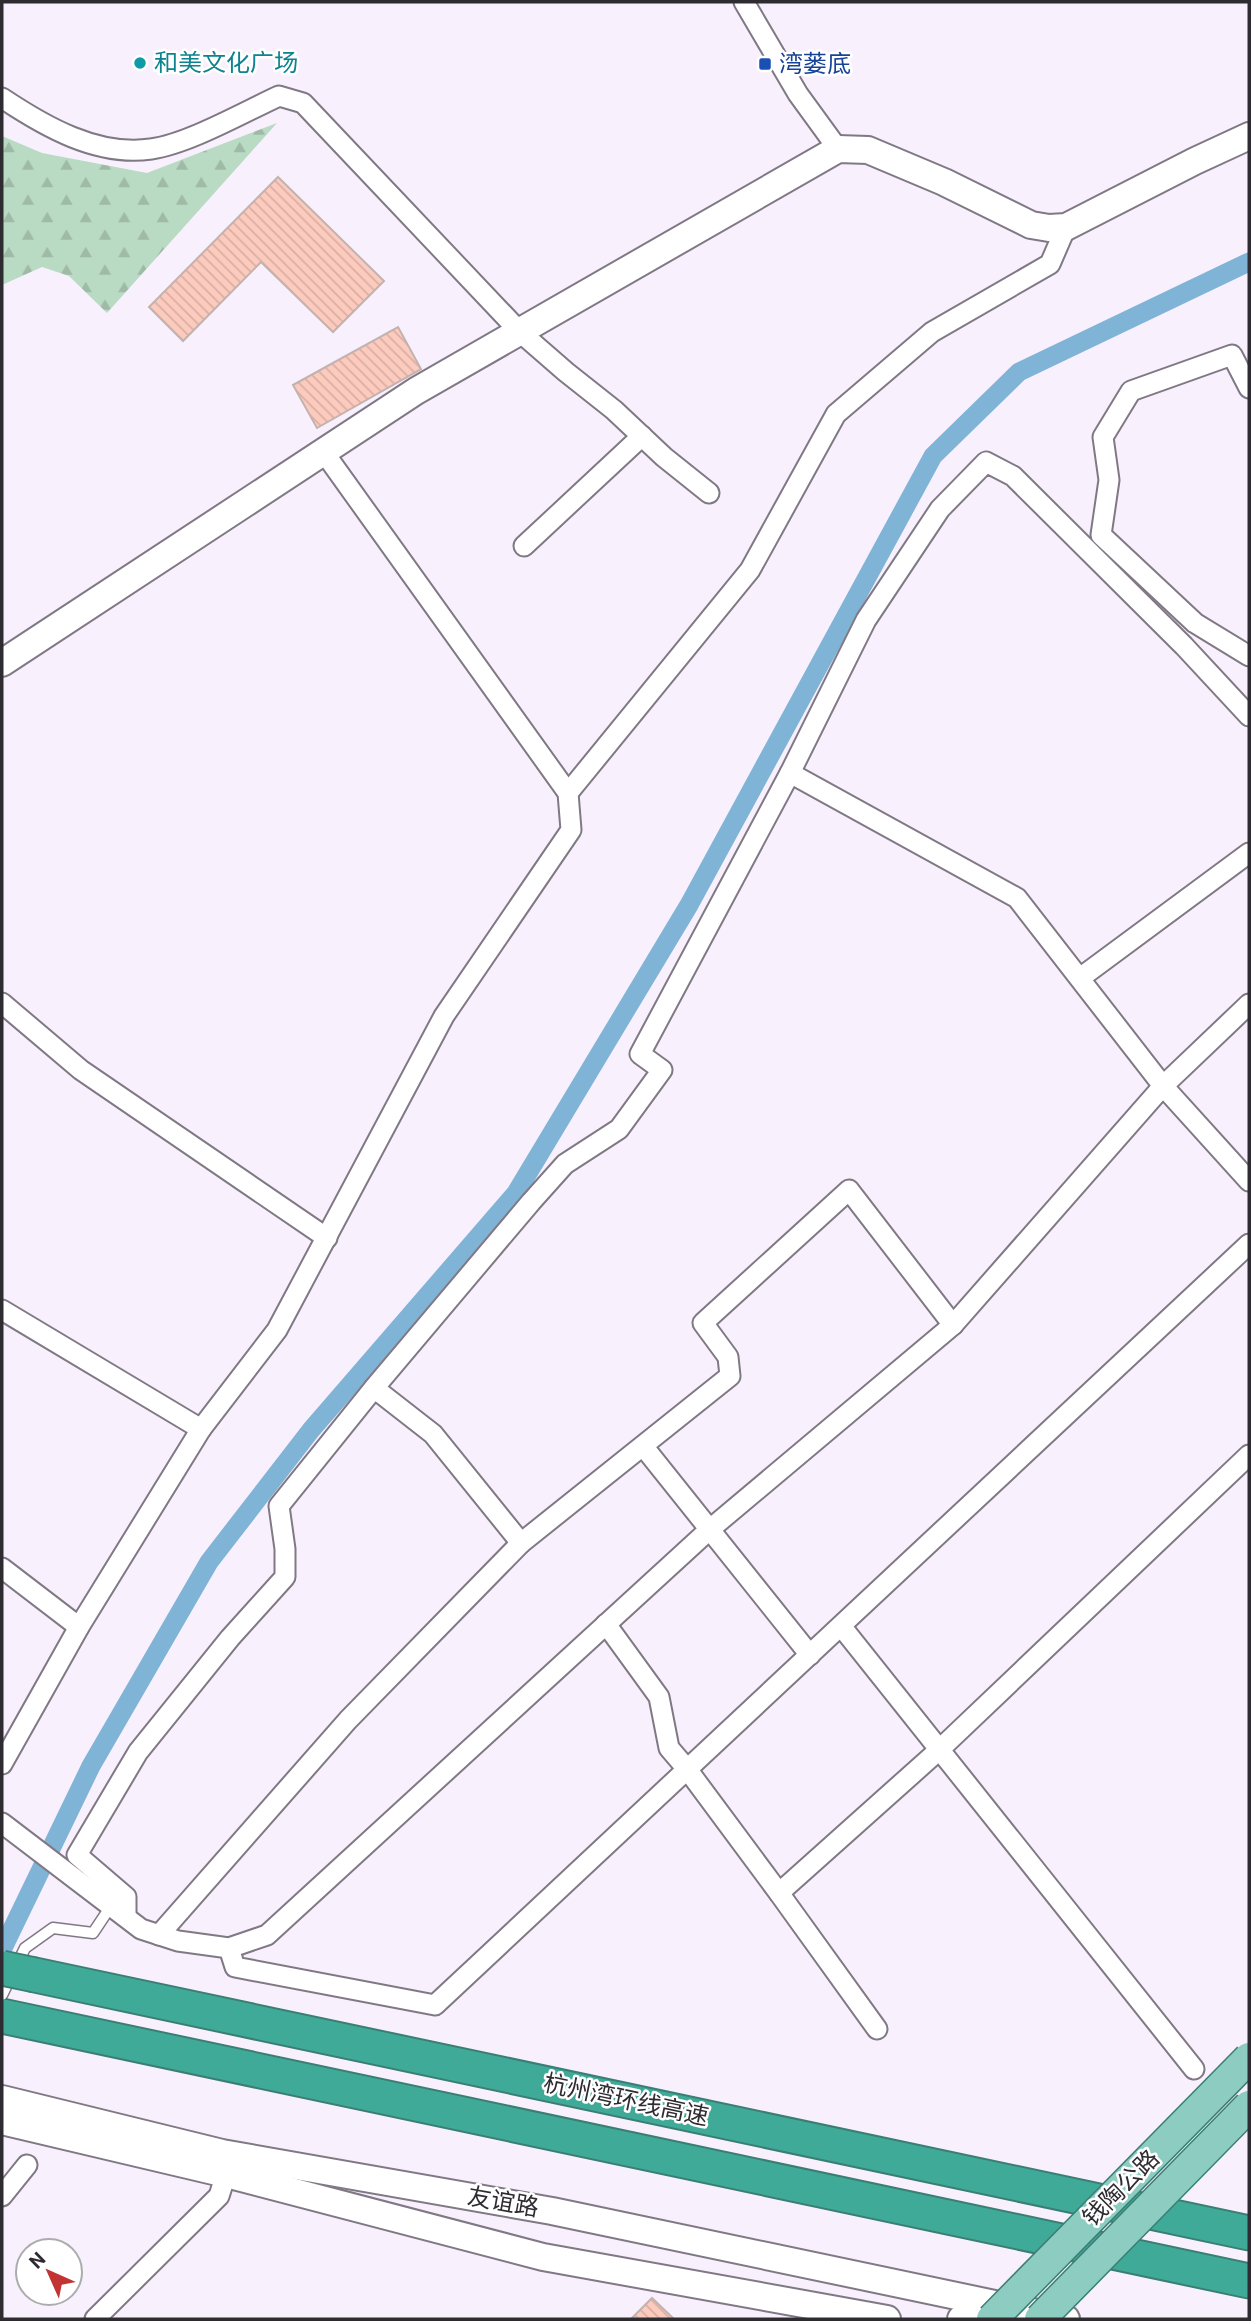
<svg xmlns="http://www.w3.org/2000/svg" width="1251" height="2321" font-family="Roboto,'Noto Sans SC',sans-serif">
<defs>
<pattern id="forest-firs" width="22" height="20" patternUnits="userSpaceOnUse" patternTransform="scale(1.75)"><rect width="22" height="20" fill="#b9dac3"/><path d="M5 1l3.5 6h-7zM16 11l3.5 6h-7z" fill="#9fbba8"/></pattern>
<pattern id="building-back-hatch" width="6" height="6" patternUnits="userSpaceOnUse" patternTransform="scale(1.75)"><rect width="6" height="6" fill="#fdcbbe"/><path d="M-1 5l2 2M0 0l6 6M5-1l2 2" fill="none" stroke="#d9aea4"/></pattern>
</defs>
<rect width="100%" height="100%" fill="#f8f0fd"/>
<path fill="url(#forest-firs)" d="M 277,123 L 107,313 L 69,276 L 42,267 L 2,285 L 2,136 L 42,153 L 147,173 Z"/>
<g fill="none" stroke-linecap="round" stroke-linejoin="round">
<path stroke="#80b4d7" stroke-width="19" d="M 2,1950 L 91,1766 L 209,1562 L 311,1430 L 516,1193 L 689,905 L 933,456 L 1019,372 L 1249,262"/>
</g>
<g fill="url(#building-back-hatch)" stroke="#c3b2ae" stroke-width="2">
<path d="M 278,177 L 384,281 L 333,332 L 261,262 L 183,341 L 149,307 Z"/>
<path d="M 398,327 L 421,369 L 317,428 L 293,385 Z"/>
<path d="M 652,2298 L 674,2319 L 631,2319 Z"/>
</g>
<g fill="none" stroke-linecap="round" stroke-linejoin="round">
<g stroke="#807985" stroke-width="13">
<path id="service" d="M 2,1995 L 25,1948 L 53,1928 L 93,1933 L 111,1906"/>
</g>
<g stroke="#807985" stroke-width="23">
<g id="minor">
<path d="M 744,2 L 798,94 L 838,149"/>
<path d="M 2,98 C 44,126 97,157 151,149 C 188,144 244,112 279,96 L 303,103 L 520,332 L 566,372 L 614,410 L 664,457 L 709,493"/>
<path d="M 1249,388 L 1232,355 L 1131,391 L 1103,437 L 1109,480 L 1101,535 L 1195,623 L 1249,656"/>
<path d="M 524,546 L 642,436"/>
<path d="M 790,773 L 1017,898 L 1163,1086 L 1249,1181"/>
<path d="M 568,793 L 750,570 L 836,414 L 932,332 L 1050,264 L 1066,227"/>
<path d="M 1080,978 L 1249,853"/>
<path d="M 2,1003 L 81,1070 L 327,1238"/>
<path d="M 2,1310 L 201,1429"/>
<path d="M 374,1388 L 433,1434 L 521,1543"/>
<path d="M 643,1446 L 810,1655"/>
<path d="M 2,1568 L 79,1627"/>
<path d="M 606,1624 L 659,1697 L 669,1748 L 687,1769 L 779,1893 L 877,2029"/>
<path d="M 841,1626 L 1194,2069"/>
<path d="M 2,1764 L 79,1627 L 201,1429 L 277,1330 L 444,1016 L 571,830 L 568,793 L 323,451"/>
<path d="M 2,1823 L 141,1929 L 178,1941 L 229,1948 L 267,1935 L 709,1530 L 953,1325 L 1163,1086 L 1249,1004"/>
<path d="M 779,1893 L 939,1750 L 1249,1455"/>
<path d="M 126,1917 L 126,1897 L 77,1855 L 138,1752 L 230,1638 L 285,1577 L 285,1549 L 279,1506 L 374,1388 L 531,1202 L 565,1164 L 619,1129 L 662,1070 L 640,1054 L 790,773 L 866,620 L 940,509 L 986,462 L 1013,476 L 1184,646 L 1249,716"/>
<path d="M 159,1935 L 348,1720 L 521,1543 L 730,1376 L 728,1357 L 703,1323 L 849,1190 L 953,1325"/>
<path d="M 229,1948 L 235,1967 L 435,2005 L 1249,1244"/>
<path d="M 2,2196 L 27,2165"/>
<path d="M 95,2319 L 219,2196 L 226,2174 L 224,2163"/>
</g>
</g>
<g stroke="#807985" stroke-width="30">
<g id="secondary">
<path d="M 2,663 L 416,391 L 838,149 L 868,150 L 944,182 L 1031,225 L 1049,228 L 1066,227 L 1195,161 L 1249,136"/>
<path d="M 2,2099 L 222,2153 L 552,2211 L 1066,2319"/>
<path d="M 2,2121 L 226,2174 L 543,2257 L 887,2319"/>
<path d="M 961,2319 L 1002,2306"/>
</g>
</g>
<g stroke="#3a7e74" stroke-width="37">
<g id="motorway">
<path d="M 35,1975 L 1249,2233"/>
<path d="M 2,2016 L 1249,2281"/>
</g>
</g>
<use href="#service" stroke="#fff" stroke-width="10"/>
<use href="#minor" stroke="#fff" stroke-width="19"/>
<use href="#secondary" stroke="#fff" stroke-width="26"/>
<use href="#motorway" stroke="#40aa98" stroke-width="33"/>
<g stroke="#3a7e74" stroke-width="33" stroke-linecap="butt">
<g id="primary-bridge">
<path d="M 992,2319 L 1249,2058"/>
<path d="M 1040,2319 L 1249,2106"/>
</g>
</g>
<g stroke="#3a7e74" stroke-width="37" stroke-linecap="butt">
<path id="motorway-bridge" d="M 2,1968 L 35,1975"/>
</g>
<use href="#primary-bridge" stroke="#8cccc1" stroke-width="30"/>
<use href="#motorway-bridge" stroke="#40aa98" stroke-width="33"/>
</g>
<circle fill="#0f9aa8" stroke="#fff" stroke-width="2.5" cx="140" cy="63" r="7"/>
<rect fill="#1a4fb4" stroke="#fff" stroke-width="2.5" x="758" y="57" width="14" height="14" rx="3.5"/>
<g text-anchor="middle" stroke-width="5" stroke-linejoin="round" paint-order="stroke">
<g font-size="24" fill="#0d838f" stroke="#fff" text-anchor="start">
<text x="154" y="71">和美文化广场</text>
</g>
<g font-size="24" fill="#164399" stroke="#fff" text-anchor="start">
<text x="779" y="72">湾蒌底</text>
</g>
<g font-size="24" fill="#2f2c31" stroke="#fff">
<text transform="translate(626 2100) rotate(12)" y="8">杭州湾环线高速</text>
<text transform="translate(1121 2188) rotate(-45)" y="8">钱陶公路</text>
<text transform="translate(503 2202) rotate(10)" y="8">友谊路</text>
</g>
</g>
<rect width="1251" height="2321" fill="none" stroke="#2f2c31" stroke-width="7"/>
<g transform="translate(49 2272) rotate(315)"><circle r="33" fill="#ffffff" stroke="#acabad" stroke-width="2"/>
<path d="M0-5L12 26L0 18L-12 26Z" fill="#c23434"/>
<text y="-10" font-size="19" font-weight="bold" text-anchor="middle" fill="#2f2c31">N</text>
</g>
</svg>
